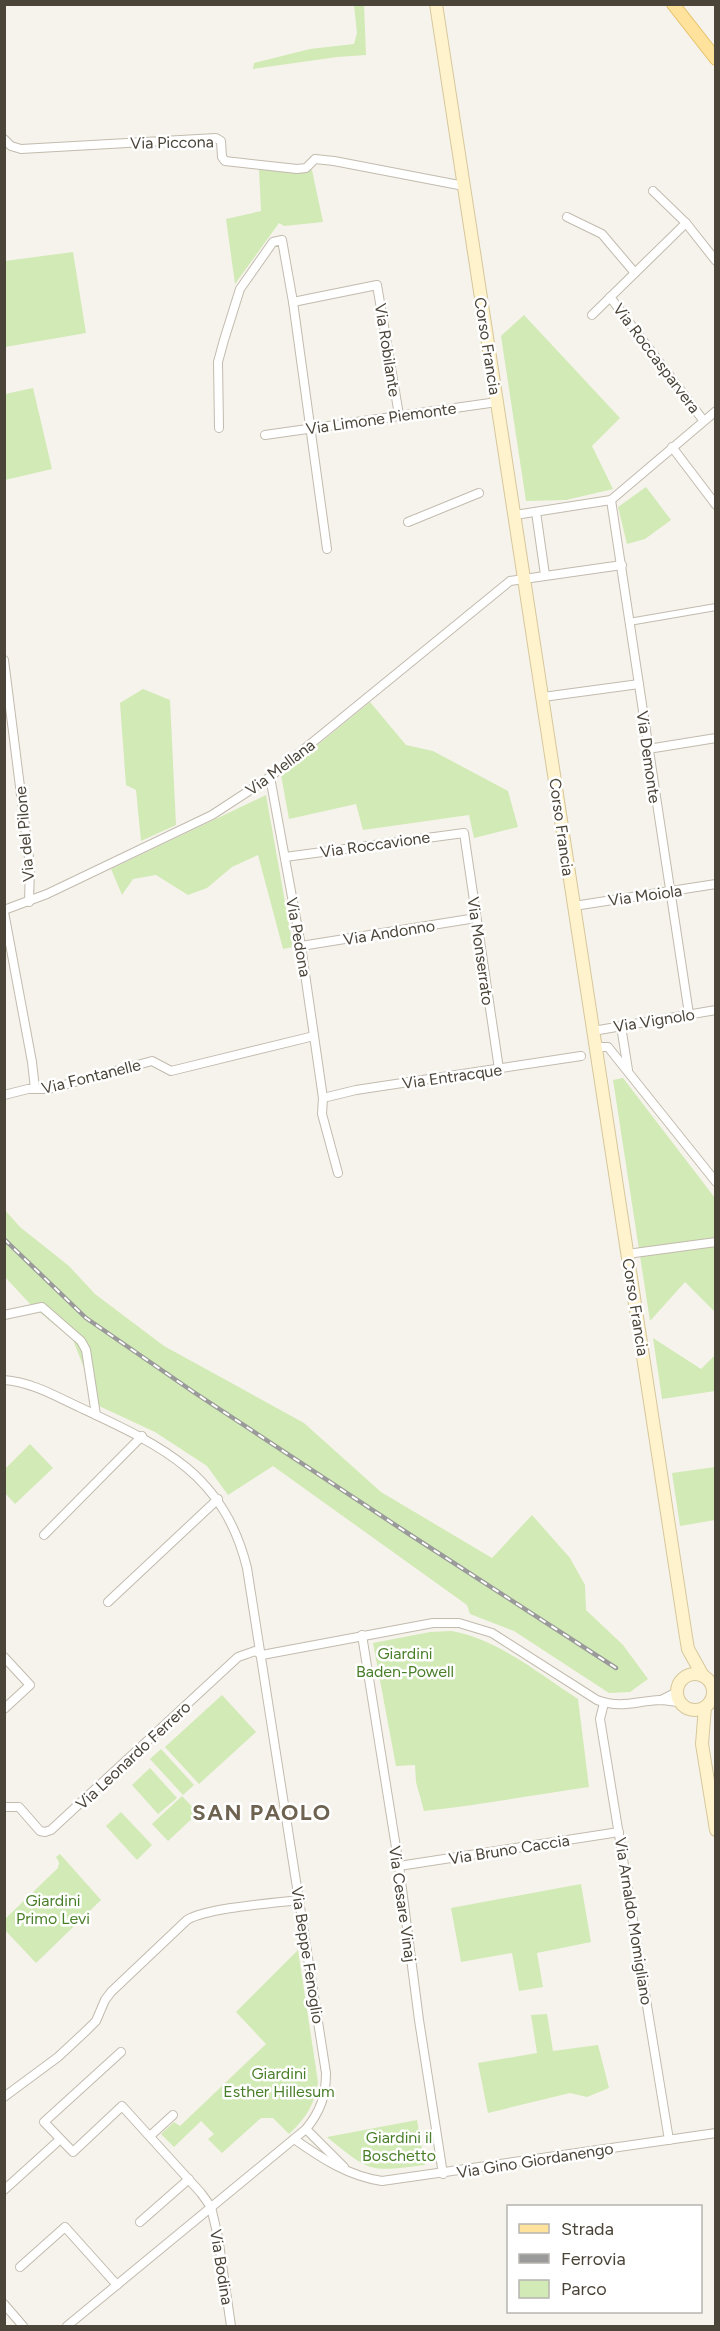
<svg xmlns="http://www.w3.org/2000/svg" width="720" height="2331" font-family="Figtree,sans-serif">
<rect width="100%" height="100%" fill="#f6f3ec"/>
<g fill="#d2eab5">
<path d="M 354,5 L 364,5 L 366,55 L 337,57 L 253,69 L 254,63 L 310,49 L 354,44 L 357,33 Z"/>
<path d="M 259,170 L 312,170 L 323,222 L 284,226 L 279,223 L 235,284 L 226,219 L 261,211 Z"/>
<path d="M 73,252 L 86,333 L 5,347 L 5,261 Z"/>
<path d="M 524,315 L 620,418 L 592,446 L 613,489 L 566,500 L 526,501 L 501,336 Z"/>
<path d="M 33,388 L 52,469 L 5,480 L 5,394 Z"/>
<path d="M 646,487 L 671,520 L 645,539 L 627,544 L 618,507 Z"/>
<path d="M 143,689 L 170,700 L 176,825 L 141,841 L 136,790 L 126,785 L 120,703 Z"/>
<path d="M 370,702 L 406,745 L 433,751 L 508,791 L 518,827 L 474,838 L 469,815 L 363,830 L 356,804 L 289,819 L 281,775 Z"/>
<path d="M 266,795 L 293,947 L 283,949 L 258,855 L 232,867 L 207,888 L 188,895 L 156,875 L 133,879 L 122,895 L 111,869 Z"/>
<path d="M 623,1078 L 715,1198 L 715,1312 L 685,1282 L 650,1321 L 613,1080 Z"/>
<path d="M 4,1209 L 20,1227 L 69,1266 L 95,1294 L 164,1346 L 304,1423 L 381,1492 L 492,1558 L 532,1515 L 570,1558 L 585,1585 L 586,1610 L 623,1645 L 648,1679 L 630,1692 L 609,1693 L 514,1631 L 470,1614 L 467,1605 L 273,1466 L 228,1495 L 207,1466 L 155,1432 L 99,1406 L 73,1340 L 31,1305 L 5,1277 Z"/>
<path d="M 653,1338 L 701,1369 L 715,1355 L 715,1391 L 662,1399 Z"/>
<path d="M 30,1444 L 53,1468 L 15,1504 L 5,1493 L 5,1469 Z"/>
<path d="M 715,1467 L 715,1520 L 680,1526 L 672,1473 Z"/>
<path d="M 452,1631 C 499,1640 538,1673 578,1699 L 589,1787 C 533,1795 479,1805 424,1811 L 416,1782 L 415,1765 L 396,1766 L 373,1643 L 430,1632 Z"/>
<path d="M 222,1695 L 256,1732 L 199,1784 L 165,1747 Z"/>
<path d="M 161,1749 L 194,1785 L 183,1795 L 150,1759 Z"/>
<path d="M 150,1768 L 177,1798 L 158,1814 L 132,1785 Z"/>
<path d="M 182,1796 L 198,1813 L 168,1841 L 152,1824 Z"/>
<path d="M 121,1812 L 152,1845 L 137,1860 L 106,1826 Z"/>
<path d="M 60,1854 L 101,1900 L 36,1963 L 5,1930 L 5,1919 L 58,1868 L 59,1862 L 56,1857 Z"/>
<path d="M 581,1884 L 591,1942 L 537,1953 L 543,1987 L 519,1991 L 512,1953 L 461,1962 L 451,1908 Z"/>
<path d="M 298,1950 L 318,2082 C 315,2105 305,2119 289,2134 L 273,2118 L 261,2118 L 222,2153 L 208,2139 L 214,2134 L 201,2121 L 174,2147 L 161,2134 L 174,2122 L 180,2126 L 266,2044 L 236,2012 Z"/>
<path d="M 547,2014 L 553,2051 L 598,2045 L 609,2088 L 587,2097 L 570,2093 L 488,2113 L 478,2063 L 537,2053 L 531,2015 Z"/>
<path d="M 417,2120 L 425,2165 C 369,2172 371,2173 327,2137 Z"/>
</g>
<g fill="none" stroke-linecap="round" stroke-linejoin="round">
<g stroke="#c2bbae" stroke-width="8">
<path id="pedestrian" d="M 629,622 L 716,607"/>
</g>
<g stroke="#c2bbae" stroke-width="10">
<g id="minor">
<path d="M 4,139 L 11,146 L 21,149 L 216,138 L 221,141 L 222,157 L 225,161 L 297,169 L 306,168 L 315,159 L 334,161 L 464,186"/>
<path d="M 653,191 L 686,223 L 716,261"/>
<path d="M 567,217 L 602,234 L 635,273"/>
<path d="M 610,297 L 703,420"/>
<path d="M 293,302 L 377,285 L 399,415"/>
<path d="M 592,315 L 686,223"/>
<path d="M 219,428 L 218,362 L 224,340 L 240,289 L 273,242 L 282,240 L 293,302 L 327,549"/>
<path d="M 265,435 L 497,402"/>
<path d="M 672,447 L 716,505"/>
<path d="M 611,500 L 689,1014"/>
<path d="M 536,512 L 545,575"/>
<path d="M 515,515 L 611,500 L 716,411"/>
<path d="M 408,522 L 479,493"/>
<path d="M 4,660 L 30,866 L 29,902"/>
<path d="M 543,697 L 639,684"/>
<path d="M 648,749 L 716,738"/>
<path d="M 270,777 L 301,946 L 323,1098 L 322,1114 L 338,1173"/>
<path d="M 285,857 L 464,833 L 499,1069"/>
<path d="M 574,906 L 716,884"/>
<path d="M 4,910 L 47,894 L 212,815 L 270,777 L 510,581 L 622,565"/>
<path d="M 4,912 L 32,1062 L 35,1089"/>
<path d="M 301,946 L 476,918"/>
<path d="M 621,1026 L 628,1070"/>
<path d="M 593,1031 L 716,1010"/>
<path d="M 595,1047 L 608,1047 L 716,1182"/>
<path d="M 4,1095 L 28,1089 L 49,1089 L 152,1061 L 171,1071 L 314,1036"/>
<path d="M 323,1098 L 356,1090 L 581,1056"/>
<path d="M 627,1254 L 716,1242"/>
<path d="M 4,1315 L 42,1307 L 81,1341 L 86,1350 L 96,1415"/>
<path d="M 4,1380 C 32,1382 57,1397 81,1408 C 162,1446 224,1474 247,1568 L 326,2073 C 326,2096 320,2112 306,2129 L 67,2326"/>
<path d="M 44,1535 L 142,1436"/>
<path d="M 108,1602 L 218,1499"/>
<path d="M 362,1635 L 399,1866 L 419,2020 L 443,2174"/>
<path d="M 262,1655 L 433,1623 L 459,1623 L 492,1633 L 597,1700 C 622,1709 636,1701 660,1700 C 667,1700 673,1702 680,1702"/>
<path d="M 4,1657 L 30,1685 L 4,1709"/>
<path d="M 661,1700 L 677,1692"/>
<path d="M 604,1703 L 600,1719 L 669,2140"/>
<path d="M 4,1807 L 19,1807 L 40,1831 L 45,1832 L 51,1830 L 238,1657 L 255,1651 L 262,1655"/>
<path d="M 399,1866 L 619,1832"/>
<path d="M 121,2052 L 44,2122 L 73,2152 L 122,2106 L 201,2193 L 211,2207 L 218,2237 L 231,2326"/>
<path d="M 4,2097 L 58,2057 L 87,2030 L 96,2021 L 105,2000 L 111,1992 L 187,1920 C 206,1908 274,1903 299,1900"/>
<path d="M 306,2129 L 344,2167"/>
<path d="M 150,2136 L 173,2115"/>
<path d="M 294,2139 C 321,2158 348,2176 382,2181 L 716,2133"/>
<path d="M 4,2190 L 56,2143"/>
<path d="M 140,2222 L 189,2179"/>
<path d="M 20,2267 L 65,2227 L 117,2285"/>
<path d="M 4,2304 L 23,2326"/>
</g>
</g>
<g stroke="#c2bbae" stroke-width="13">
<g id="tertiary">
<path d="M 710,1682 L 716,1685"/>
<path d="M 712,1699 L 716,1696"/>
</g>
</g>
<g stroke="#d6c79b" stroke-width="14">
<g id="secondary">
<path d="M 436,4 L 686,1637 L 688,1649 L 703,1676"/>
<circle cx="695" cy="1692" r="18"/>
<path d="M 705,1707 L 702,1744 L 716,1830"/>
</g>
</g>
<g stroke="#e6c16a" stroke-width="14">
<path id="primary" d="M 673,4 L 716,59"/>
</g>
<use href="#pedestrian" stroke="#fff" stroke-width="6"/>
<use href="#minor" stroke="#fff" stroke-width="8"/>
<use href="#tertiary" stroke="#fff" stroke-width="10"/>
<use href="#secondary" stroke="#fff3cd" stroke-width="12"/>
<use href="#primary" stroke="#ffe39c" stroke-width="12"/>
<g stroke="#9a9a9a" stroke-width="4.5">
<path id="rail" d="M 4,1239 L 86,1318 L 192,1391 L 409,1534 L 616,1668"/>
</g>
<use href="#rail" stroke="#fff" stroke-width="2" stroke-dasharray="7" stroke-linecap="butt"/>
</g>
<g text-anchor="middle" stroke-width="5" stroke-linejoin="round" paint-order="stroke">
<g font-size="16" fill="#4b4439" stroke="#fff">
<text transform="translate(172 142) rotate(-1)" y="6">Via Piccona</text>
<text transform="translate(488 346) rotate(81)" y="6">Corso Francia</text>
<text transform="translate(388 350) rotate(81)" y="6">Via Robilante</text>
<text transform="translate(657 358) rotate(53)" y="6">Via Roccasparvera</text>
<text transform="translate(381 418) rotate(-8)" y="6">Via Limone Piemonte</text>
<text transform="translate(649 757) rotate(82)" y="6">Via Demonte</text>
<text transform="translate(280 767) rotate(-37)" y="6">Via Mellana</text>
<text transform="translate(562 827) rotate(82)" y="6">Corso Francia</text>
<text transform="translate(24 834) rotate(-95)" y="6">Via del Pilone</text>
<text transform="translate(375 844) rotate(-8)" y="6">Via Roccavione</text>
<text transform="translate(645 895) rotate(-8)" y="6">Via Moiola</text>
<text transform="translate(389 932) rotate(-9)" y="6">Via Andonno</text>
<text transform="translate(299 937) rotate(80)" y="6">Via Pedona</text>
<text transform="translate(481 951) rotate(82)" y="6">Via Monserrato</text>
<text transform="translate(654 1020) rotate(-9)" y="6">Via Vignolo</text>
<text transform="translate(91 1076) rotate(-14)" y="6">Via Fontanelle</text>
<text transform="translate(452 1076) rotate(-8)" y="6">Via Entracque</text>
<text transform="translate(636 1307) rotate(81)" y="6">Corso Francia</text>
<text transform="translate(133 1755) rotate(-43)" y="6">Via Leonardo Ferrero</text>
<text transform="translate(509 1849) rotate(-9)" y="6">Via Bruno Caccia</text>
<text transform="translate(403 1904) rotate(82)" y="6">Via Cesare Vinaj</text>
<text transform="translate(634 1921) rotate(81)" y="6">Via Arnaldo Momigliano</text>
<text transform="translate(308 1955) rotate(81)" y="6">Via Beppe Fenoglio</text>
<text transform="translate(535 2160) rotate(-9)" y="6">Via Gino Giordanengo</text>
<text transform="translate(222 2267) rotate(81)" y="6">Via Bodina</text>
</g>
<g font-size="16" fill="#4a7f2a" stroke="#fff">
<text x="405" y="1659">Giardini<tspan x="405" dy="18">Baden-Powell</tspan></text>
<text x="53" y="1906">Giardini<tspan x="53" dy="18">Primo Levi</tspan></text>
<text x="279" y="2079">Giardini<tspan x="279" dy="18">Esther Hillesum</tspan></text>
<text x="399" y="2143">Giardini il<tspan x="399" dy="18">Boschetto</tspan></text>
</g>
<g font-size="22" font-weight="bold" letter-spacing="1.5" fill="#6e6250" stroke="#fff">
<text x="262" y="1820">SAN PAOLO</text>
</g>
</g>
<rect width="720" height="2331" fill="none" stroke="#4b4439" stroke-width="12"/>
<rect x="507" y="2205" width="195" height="108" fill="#ffffff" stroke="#b7b4b0" stroke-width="1.5"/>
<rect x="519" y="2224" width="30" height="9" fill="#ffe39c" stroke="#b7b4b0" stroke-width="1.5"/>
<text x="561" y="2235" font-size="18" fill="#4b4439">Strada</text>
<rect x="519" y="2254" width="30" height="9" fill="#9a9a9a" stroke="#b7b4b0" stroke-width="1.5"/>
<text x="561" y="2265" font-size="18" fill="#4b4439">Ferrovia</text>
<rect x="519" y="2280" width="30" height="18" fill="#d2eab5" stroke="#b7b4b0" stroke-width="1.5"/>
<text x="561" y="2295" font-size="18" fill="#4b4439">Parco</text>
</svg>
